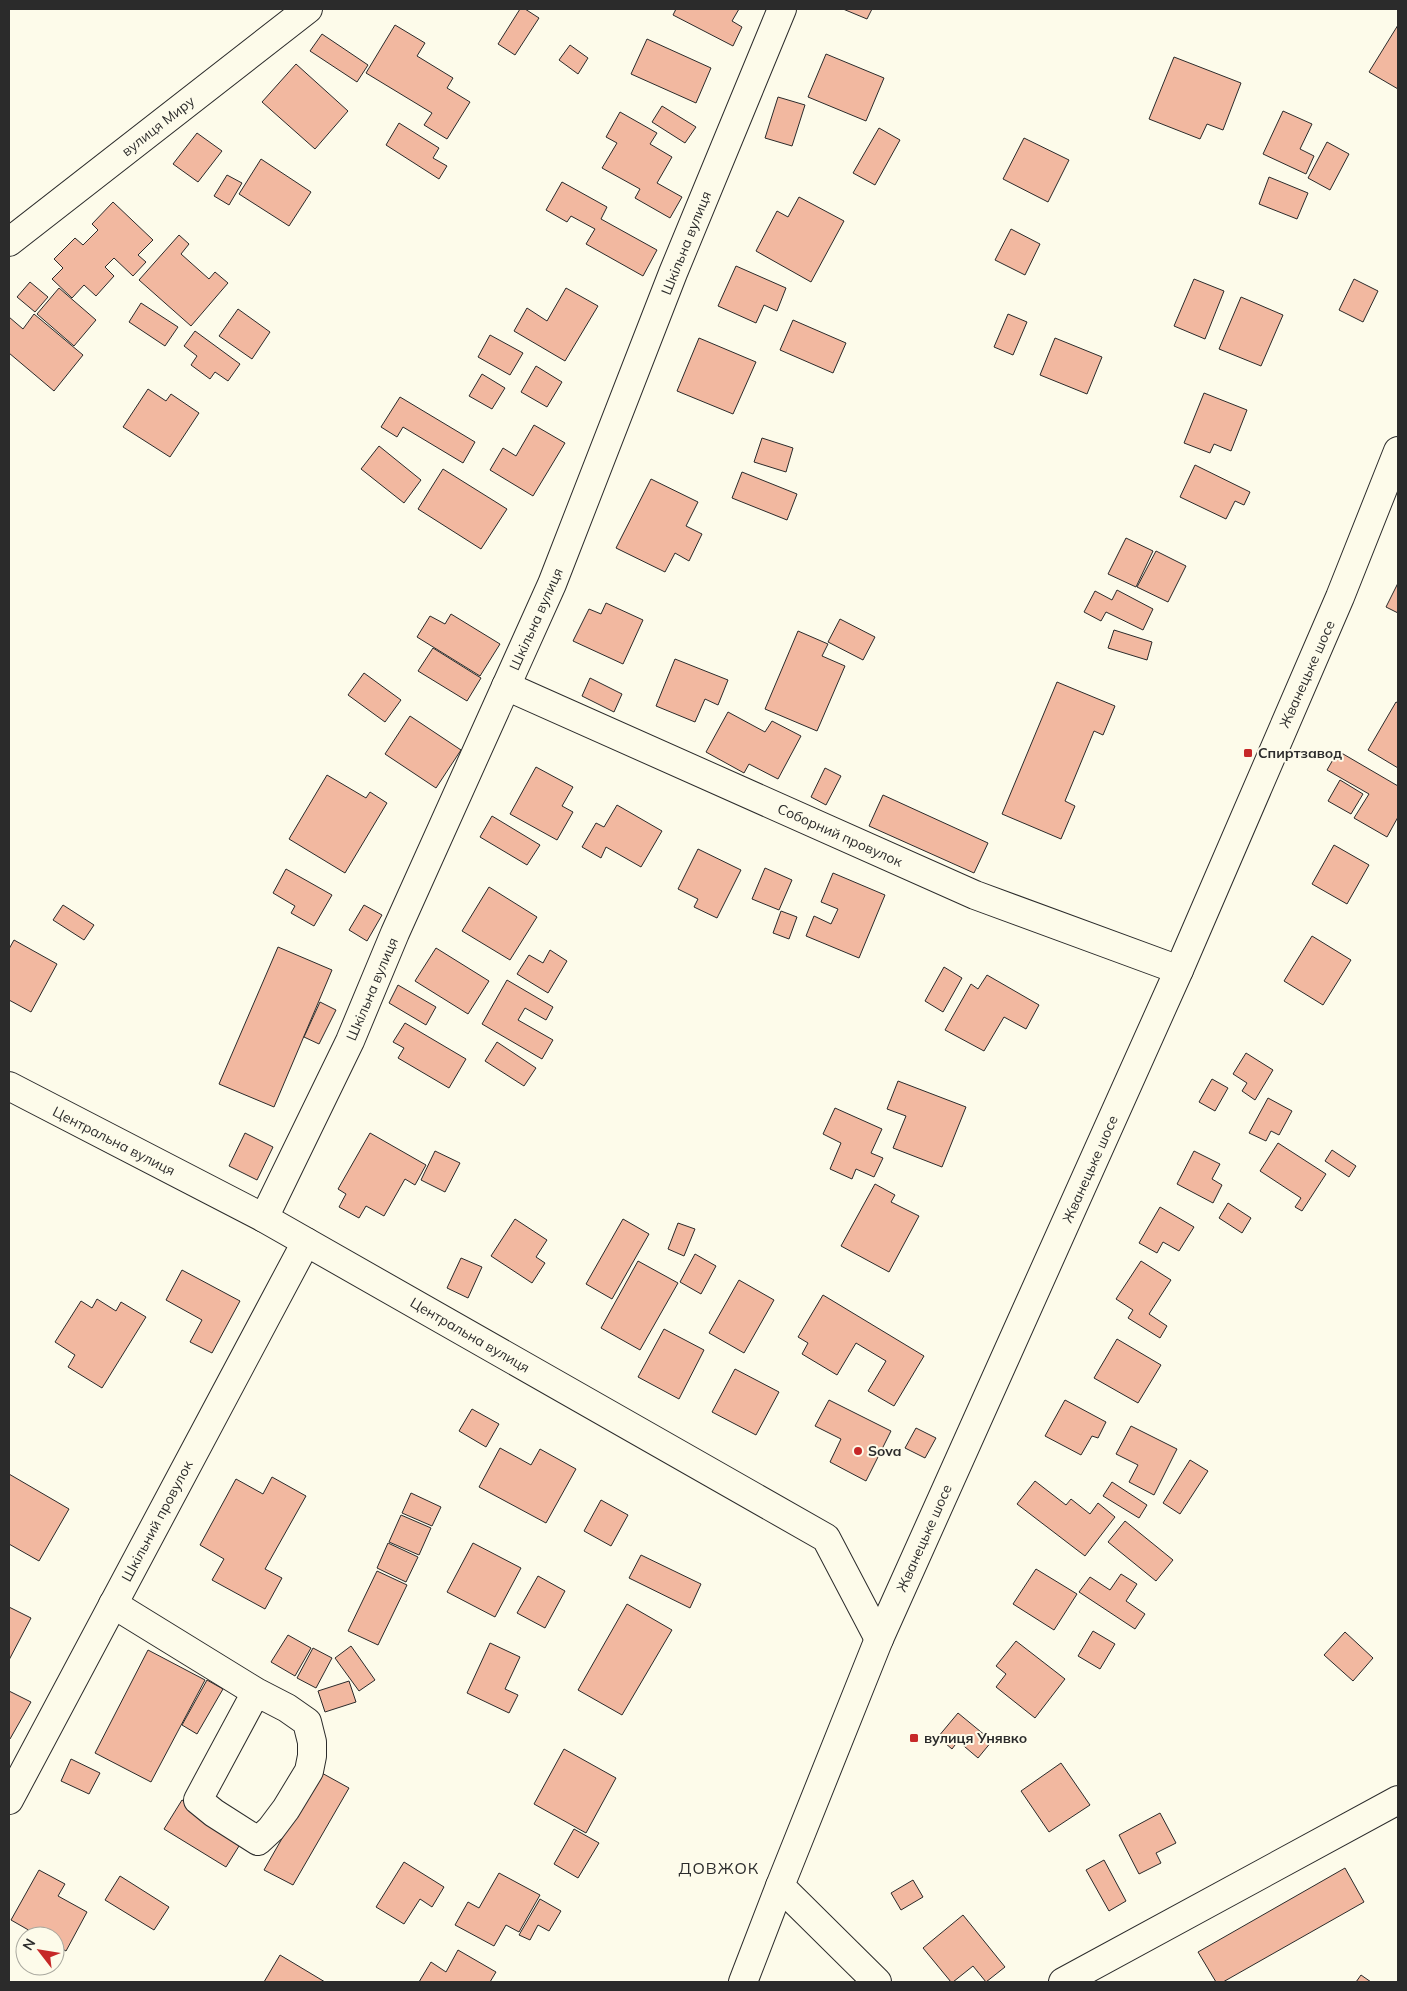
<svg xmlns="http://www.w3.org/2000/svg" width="1407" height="1991" font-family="Mulish,sans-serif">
<rect width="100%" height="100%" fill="#fdfbea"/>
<g fill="#f2b8a0" stroke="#2b2b2b">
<path d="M 520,9 L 525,9 L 539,18 L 515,55 L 498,44 Z"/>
<path d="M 676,9 L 739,9 L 732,21 L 742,27 L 733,46 L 673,15 Z"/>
<path d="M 843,9 L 872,9 L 867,19 Z"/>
<path d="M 395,25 L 425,43 L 417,56 L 453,78 L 447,88 L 470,102 L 447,139 L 424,125 L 432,113 L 366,73 Z"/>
<path d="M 1398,25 L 1398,89 L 1369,72 Z"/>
<path d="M 322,34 L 368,65 L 357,82 L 310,51 Z"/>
<path d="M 647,39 L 711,68 L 696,103 L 631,74 Z"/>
<path d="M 570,45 L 588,58 L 578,74 L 559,60 Z"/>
<path d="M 826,54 L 884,78 L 866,121 L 808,97 Z"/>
<path d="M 1174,57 L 1241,83 L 1223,130 L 1207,124 L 1200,139 L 1149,119 Z"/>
<path d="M 296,64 L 348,111 L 315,149 L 262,102 Z"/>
<path d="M 778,97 L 805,105 L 792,146 L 765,138 Z"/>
<path d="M 662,106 L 696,127 L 685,143 L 652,122 Z"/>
<path d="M 1283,111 L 1312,124 L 1300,149 L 1314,156 L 1306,174 L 1263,154 Z"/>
<path d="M 620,112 L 657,133 L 650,144 L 672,157 L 657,183 L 682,197 L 670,218 L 635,198 L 640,189 L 602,168 L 617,143 L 606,137 Z"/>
<path d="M 399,123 L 439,148 L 433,158 L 447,166 L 439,179 L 386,145 Z"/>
<path d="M 879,128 L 900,140 L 875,185 L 853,173 Z"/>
<path d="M 197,133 L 222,151 L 198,182 L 173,164 Z"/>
<path d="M 1024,138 L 1069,160 L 1048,202 L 1003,179 Z"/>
<path d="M 1327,142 L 1349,154 L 1330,190 L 1308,178 Z"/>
<path d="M 261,159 L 311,192 L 289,226 L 239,194 Z"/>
<path d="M 227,175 L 242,183 L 229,205 L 214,196 Z"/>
<path d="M 1269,177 L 1308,193 L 1297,219 L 1259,204 Z"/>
<path d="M 562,182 L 607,207 L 601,219 L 657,250 L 643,276 L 586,244 L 595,229 L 571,216 L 567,222 L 546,210 Z"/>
<path d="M 799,197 L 844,221 L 811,282 L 756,251 L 777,211 L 788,217 Z"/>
<path d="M 113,202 L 153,240 L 138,255 L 146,262 L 133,276 L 114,258 L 105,267 L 114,276 L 96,296 L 84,285 L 72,298 L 52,279 L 63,268 L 54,259 L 75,238 L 83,245 L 98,230 L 92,224 Z"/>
<path d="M 1011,229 L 1040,244 L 1025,275 L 995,260 Z"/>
<path d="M 179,235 L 189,244 L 181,254 L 209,279 L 215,272 L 228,283 L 191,326 L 139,280 Z"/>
<path d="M 736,266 L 786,288 L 777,311 L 764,305 L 756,323 L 718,306 Z"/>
<path d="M 1194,279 L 1224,291 L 1205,339 L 1174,326 Z"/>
<path d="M 1354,279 L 1378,291 L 1363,322 L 1339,310 Z"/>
<path d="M 30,282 L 48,297 L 35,312 L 17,297 Z"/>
<path d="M 59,288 L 96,320 L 74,346 L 37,314 Z"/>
<path d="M 566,288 L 598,306 L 565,361 L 514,331 L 527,308 L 547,321 Z"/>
<path d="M 1241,297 L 1283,315 L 1261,366 L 1219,349 Z"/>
<path d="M 141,303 L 178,327 L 165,346 L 129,322 Z"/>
<path d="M 238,309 L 270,332 L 252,359 L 219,336 Z"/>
<path d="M 34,314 L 83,355 L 54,391 L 9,353 L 9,317 L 23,329 Z"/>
<path d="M 1008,314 L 1027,322 L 1013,355 L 994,347 Z"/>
<path d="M 793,320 L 846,343 L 833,373 L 780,350 Z"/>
<path d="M 195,331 L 240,364 L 228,381 L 215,372 L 210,379 L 191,365 L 197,356 L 184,346 Z"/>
<path d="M 490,335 L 523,353 L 510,375 L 478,357 Z"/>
<path d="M 699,338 L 756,362 L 733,414 L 677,391 Z"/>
<path d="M 1055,338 L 1102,357 L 1087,394 L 1040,375 Z"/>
<path d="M 536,366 L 562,382 L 547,407 L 521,392 Z"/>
<path d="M 482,374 L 505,388 L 492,409 L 469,396 Z"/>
<path d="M 148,389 L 166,401 L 171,394 L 199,413 L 170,457 L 123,427 Z"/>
<path d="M 1204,393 L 1247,410 L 1231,451 L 1214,444 L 1210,453 L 1184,443 Z"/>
<path d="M 400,397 L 475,442 L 463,463 L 403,427 L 397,437 L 381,427 Z"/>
<path d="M 534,425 L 565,443 L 533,496 L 490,470 L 503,448 L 516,456 Z"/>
<path d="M 762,438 L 793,448 L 786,472 L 754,462 Z"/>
<path d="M 379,446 L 421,480 L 404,503 L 361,469 Z"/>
<path d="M 1195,465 L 1250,492 L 1244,505 L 1235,501 L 1226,519 L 1180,497 Z"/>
<path d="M 443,469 L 507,509 L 481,549 L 418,509 Z"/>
<path d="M 742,472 L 797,494 L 787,520 L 732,498 Z"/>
<path d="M 651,479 L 698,502 L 686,526 L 702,534 L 689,561 L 675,553 L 665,572 L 616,548 Z"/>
<path d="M 1126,538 L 1153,551 L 1136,587 L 1108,574 Z"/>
<path d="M 1156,551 L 1186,566 L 1168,602 L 1137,587 Z"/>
<path d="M 1398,583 L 1398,613 L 1386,607 Z"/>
<path d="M 1117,590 L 1153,609 L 1143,630 L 1106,612 L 1101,621 L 1084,612 L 1095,591 L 1112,600 Z"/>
<path d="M 606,603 L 643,620 L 623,664 L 573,641 L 589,609 L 601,614 Z"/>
<path d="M 451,614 L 500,644 L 480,676 L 417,637 L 430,616 L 445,624 Z"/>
<path d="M 840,619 L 875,637 L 863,660 L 828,642 Z"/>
<path d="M 1114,630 L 1152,642 L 1147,660 L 1108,648 Z"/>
<path d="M 798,631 L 828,644 L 822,656 L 845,666 L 817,731 L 765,709 Z"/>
<path d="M 433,648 L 481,678 L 467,701 L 418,671 Z"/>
<path d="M 675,659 L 728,680 L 718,705 L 705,699 L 695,722 L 656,706 Z"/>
<path d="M 364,673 L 401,700 L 385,722 L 348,695 Z"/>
<path d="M 590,678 L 622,694 L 614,712 L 582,696 Z"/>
<path d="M 1057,682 L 1115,706 L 1103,735 L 1094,731 L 1065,801 L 1075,806 L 1061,839 L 1002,814 Z"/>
<path d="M 1396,702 L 1398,703 L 1398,768 L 1368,750 Z"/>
<path d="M 728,712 L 765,732 L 772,721 L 801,736 L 778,779 L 749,764 L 744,773 L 706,752 Z"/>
<path d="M 410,716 L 461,750 L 436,788 L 385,754 Z"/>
<path d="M 1338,751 L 1398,786 L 1398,817 L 1387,837 L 1354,818 L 1369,794 L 1327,770 Z"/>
<path d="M 536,767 L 573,787 L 562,806 L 573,812 L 557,840 L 510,814 Z"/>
<path d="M 825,768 L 841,776 L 826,805 L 811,797 Z"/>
<path d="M 327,775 L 366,798 L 370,792 L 387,803 L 345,873 L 289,839 Z"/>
<path d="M 1340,780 L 1363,794 L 1351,814 L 1328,801 Z"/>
<path d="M 883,795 L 988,843 L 974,873 L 869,826 Z"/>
<path d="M 617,805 L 662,831 L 641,867 L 606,847 L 601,858 L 582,847 L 596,823 L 604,827 Z"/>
<path d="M 492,816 L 540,845 L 527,865 L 480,837 Z"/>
<path d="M 1334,845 L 1369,865 L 1347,904 L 1312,884 Z"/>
<path d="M 698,849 L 741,870 L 717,918 L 694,907 L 698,899 L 678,889 Z"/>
<path d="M 765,868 L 792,880 L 779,910 L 752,899 Z"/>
<path d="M 286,869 L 332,895 L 314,926 L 291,913 L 295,906 L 273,893 Z"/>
<path d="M 833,873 L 885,895 L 859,958 L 806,936 L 814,916 L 831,924 L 838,909 L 821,902 Z"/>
<path d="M 489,887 L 537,917 L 510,960 L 462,931 Z"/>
<path d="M 63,905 L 94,925 L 84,940 L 53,920 Z"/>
<path d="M 364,905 L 382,915 L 367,941 L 349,930 Z"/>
<path d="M 781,911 L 797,917 L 789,939 L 773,933 Z"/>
<path d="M 1312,936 L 1351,960 L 1323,1005 L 1284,981 Z"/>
<path d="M 14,940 L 57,964 L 31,1012 L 9,1000 L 9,949 Z"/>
<path d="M 278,947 L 332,970 L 274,1107 L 219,1084 Z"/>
<path d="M 436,948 L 489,981 L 468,1014 L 415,981 Z"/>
<path d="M 550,950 L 567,961 L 548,993 L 517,974 L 529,955 L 543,963 Z"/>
<path d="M 944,967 L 962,978 L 943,1012 L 925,1001 Z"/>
<path d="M 987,975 L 1039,1005 L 1026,1029 L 1004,1017 L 984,1051 L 945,1030 L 971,984 L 978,989 Z"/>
<path d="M 507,980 L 553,1007 L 546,1020 L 525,1008 L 518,1020 L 553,1040 L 542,1059 L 482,1024 Z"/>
<path d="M 398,985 L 436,1007 L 426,1025 L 389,1003 Z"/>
<path d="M 320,1002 L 336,1010 L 319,1044 L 304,1037 Z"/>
<path d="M 405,1023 L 466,1059 L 449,1088 L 398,1058 L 404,1048 L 393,1042 Z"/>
<path d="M 497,1042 L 536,1068 L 524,1086 L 485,1061 Z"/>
<path d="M 1246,1053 L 1273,1070 L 1255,1100 L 1242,1091 L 1247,1083 L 1233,1074 Z"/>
<path d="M 1212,1079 L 1228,1088 L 1215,1111 L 1199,1102 Z"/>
<path d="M 898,1081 L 966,1107 L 942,1167 L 893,1148 L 906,1116 L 887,1109 Z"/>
<path d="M 1268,1098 L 1292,1111 L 1279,1135 L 1271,1131 L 1266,1141 L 1249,1133 Z"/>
<path d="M 835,1108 L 882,1129 L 871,1153 L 883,1158 L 874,1177 L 856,1169 L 852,1179 L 830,1169 L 841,1143 L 823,1134 Z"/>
<path d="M 245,1133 L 273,1147 L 257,1180 L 229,1166 Z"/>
<path d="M 370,1133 L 426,1165 L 415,1185 L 405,1179 L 384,1216 L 366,1206 L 359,1218 L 339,1207 L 346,1194 L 338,1189 Z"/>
<path d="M 1278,1143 L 1326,1174 L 1302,1211 L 1295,1207 L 1301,1198 L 1260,1171 Z"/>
<path d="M 1332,1150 L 1356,1166 L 1349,1177 L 1325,1161 Z"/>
<path d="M 435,1151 L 460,1163 L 445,1192 L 421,1180 Z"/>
<path d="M 1194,1151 L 1220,1164 L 1212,1179 L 1222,1185 L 1213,1203 L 1177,1184 Z"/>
<path d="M 875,1184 L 895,1195 L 891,1202 L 919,1216 L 889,1272 L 841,1246 Z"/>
<path d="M 1228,1203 L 1251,1218 L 1242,1233 L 1219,1218 Z"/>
<path d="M 1160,1207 L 1194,1227 L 1179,1251 L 1163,1242 L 1157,1253 L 1139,1243 Z"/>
<path d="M 515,1219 L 547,1240 L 536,1257 L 545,1263 L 532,1283 L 491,1256 Z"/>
<path d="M 623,1219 L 649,1234 L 612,1299 L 586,1284 Z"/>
<path d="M 678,1223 L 695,1229 L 684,1256 L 668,1249 Z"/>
<path d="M 695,1254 L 716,1266 L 701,1294 L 680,1282 Z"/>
<path d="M 461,1258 L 482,1267 L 468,1298 L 447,1288 Z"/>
<path d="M 638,1261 L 678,1283 L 640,1350 L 601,1328 Z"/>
<path d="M 1141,1261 L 1171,1280 L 1149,1314 L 1167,1326 L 1160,1338 L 1128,1318 L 1133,1310 L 1116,1299 Z"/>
<path d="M 182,1270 L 240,1301 L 212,1353 L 190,1342 L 202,1320 L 166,1300 Z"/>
<path d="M 739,1280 L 774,1300 L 744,1353 L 709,1333 Z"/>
<path d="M 823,1295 L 924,1356 L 894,1406 L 868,1391 L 886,1361 L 856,1343 L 837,1375 L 802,1354 L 808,1343 L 798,1337 Z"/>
<path d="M 97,1299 L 116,1311 L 121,1302 L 146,1317 L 102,1388 L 68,1367 L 75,1355 L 55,1342 L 81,1301 L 92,1308 Z"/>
<path d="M 664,1329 L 704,1350 L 679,1399 L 638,1377 Z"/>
<path d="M 1117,1339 L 1161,1365 L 1138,1403 L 1094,1378 Z"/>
<path d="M 735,1369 L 779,1392 L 756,1435 L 712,1412 Z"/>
<path d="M 829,1400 L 891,1431 L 866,1481 L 830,1462 L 841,1439 L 815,1426 Z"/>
<path d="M 1065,1400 L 1106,1422 L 1098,1438 L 1092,1436 L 1081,1455 L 1045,1436 Z"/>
<path d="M 472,1409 L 499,1424 L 486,1447 L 459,1431 Z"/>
<path d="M 1131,1426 L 1177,1449 L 1154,1495 L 1129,1482 L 1138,1465 L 1116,1454 Z"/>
<path d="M 916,1428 L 936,1438 L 925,1458 L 905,1448 Z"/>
<path d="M 500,1448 L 531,1465 L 540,1449 L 576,1469 L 546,1523 L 479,1487 Z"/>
<path d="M 1190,1460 L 1208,1471 L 1180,1514 L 1163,1503 Z"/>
<path d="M 9,1474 L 69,1509 L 39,1561 L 9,1544 Z"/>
<path d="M 272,1477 L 306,1496 L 265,1569 L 282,1578 L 265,1609 L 212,1580 L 224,1559 L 200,1545 L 236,1479 L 263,1494 Z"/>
<path d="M 1035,1481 L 1066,1505 L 1071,1499 L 1090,1514 L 1098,1503 L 1115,1517 L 1085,1556 L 1017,1504 Z"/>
<path d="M 1112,1482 L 1147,1505 L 1139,1518 L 1103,1496 Z"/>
<path d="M 411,1493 L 441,1507 L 432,1526 L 402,1513 Z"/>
<path d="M 601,1500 L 628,1515 L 611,1546 L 584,1531 Z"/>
<path d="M 401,1515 L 431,1528 L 419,1555 L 389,1542 Z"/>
<path d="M 1125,1521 L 1173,1560 L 1156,1581 L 1108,1542 Z"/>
<path d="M 388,1543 L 418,1557 L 406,1582 L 377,1568 Z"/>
<path d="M 473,1543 L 521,1568 L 495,1617 L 447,1592 Z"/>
<path d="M 641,1555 L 701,1584 L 690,1608 L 629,1578 Z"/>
<path d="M 1036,1569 L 1077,1594 L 1054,1630 L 1013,1604 Z"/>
<path d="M 377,1571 L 407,1585 L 378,1645 L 348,1631 Z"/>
<path d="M 1121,1574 L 1137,1584 L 1126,1601 L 1145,1614 L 1135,1629 L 1079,1592 L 1090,1577 L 1110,1590 Z"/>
<path d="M 538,1576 L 565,1591 L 545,1628 L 517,1613 Z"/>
<path d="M 627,1604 L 672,1630 L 622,1715 L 578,1690 Z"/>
<path d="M 9,1607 L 31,1618 L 9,1660 Z"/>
<path d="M 1093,1631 L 1115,1644 L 1100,1669 L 1078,1656 Z"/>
<path d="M 1345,1632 L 1373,1658 L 1353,1681 L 1324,1655 Z"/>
<path d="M 288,1635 L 311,1648 L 295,1676 L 271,1662 Z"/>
<path d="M 1016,1641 L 1065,1679 L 1035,1718 L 996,1687 L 1006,1674 L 996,1666 Z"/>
<path d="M 490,1643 L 520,1657 L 505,1689 L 518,1695 L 509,1713 L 467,1693 Z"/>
<path d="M 351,1646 L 375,1680 L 359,1691 L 335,1658 Z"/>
<path d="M 313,1648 L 332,1658 L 316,1688 L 297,1678 Z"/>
<path d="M 148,1650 L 205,1680 L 151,1782 L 95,1753 Z"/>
<path d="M 207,1680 L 223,1689 L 197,1734 L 182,1725 Z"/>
<path d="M 349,1681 L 356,1702 L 325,1712 L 318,1691 Z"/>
<path d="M 9,1691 L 31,1702 L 10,1739 L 9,1738 Z"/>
<path d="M 958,1713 L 992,1741 L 978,1758 L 958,1741 L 952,1749 L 938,1737 Z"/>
<path d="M 564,1749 L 616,1778 L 586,1833 L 534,1804 Z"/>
<path d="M 71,1759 L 100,1773 L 89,1794 L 61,1781 Z"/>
<path d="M 1061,1763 L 1090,1805 L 1049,1832 L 1021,1791 Z"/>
<path d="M 320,1772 L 349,1788 L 293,1885 L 264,1870 Z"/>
<path d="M 182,1800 L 244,1838 L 226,1867 L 164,1829 Z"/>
<path d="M 1160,1813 L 1176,1843 L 1156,1853 L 1161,1863 L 1139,1874 L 1119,1835 Z"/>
<path d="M 574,1829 L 599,1843 L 578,1878 L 554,1864 Z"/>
<path d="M 1104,1860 L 1126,1901 L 1109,1911 L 1086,1870 Z"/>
<path d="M 404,1862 L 444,1887 L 432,1907 L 420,1899 L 404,1924 L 376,1907 Z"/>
<path d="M 1345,1868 L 1364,1902 L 1223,1982 L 1216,1982 L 1198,1952 Z"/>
<path d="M 39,1870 L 65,1884 L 58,1896 L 87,1912 L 66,1951 L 55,1945 L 55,1936 L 39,1936 L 11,1920 Z"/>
<path d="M 499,1873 L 540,1895 L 519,1932 L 506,1925 L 494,1946 L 455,1925 L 468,1902 L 479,1908 Z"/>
<path d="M 120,1876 L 169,1907 L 154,1930 L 105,1900 Z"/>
<path d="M 913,1880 L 923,1897 L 901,1910 L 891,1893 Z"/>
<path d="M 540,1899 L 561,1911 L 549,1931 L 538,1925 L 530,1940 L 519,1935 Z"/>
<path d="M 963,1915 L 1005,1967 L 986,1982 L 973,1966 L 953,1982 L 951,1982 L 923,1948 Z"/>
<path d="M 458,1950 L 496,1972 L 490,1982 L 419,1982 L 431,1962 L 446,1972 Z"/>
<path d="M 280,1955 L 325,1982 L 264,1982 Z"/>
<path d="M 1361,1975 L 1371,1982 L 1356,1982 Z"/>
</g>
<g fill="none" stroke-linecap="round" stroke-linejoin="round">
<g stroke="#2b2b2b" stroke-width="30">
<g id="minor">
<path d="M 9,242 L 308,9"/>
<path d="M 506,686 L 975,895 L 1179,970"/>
<path d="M 9,1086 L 264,1218 L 826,1538 L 879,1639"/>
<path d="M 264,1218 L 350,1041 L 395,933 L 552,584 L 673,273 L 782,9"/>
<path d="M 113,1604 L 256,1692 L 287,1708 L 307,1722 L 312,1742 L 312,1756 L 309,1771 L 286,1809 L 271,1829 L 258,1841 L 214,1813 L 198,1800 L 256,1692"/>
<path d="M 9,1800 L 306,1242"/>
<path d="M 1063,1982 L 1398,1800"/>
</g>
</g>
<g stroke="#2b2b2b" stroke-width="30">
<path id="tertiary" d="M 743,1982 L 780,1886"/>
</g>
<g stroke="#2b2b2b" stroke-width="30">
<path id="primary" d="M 877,1982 L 780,1886 L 879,1639 L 1179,970 L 1340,597 L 1398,451"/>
</g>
<use href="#minor" stroke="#fdfbea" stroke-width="28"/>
<use href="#tertiary" stroke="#fdfbea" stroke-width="28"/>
<use href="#primary" stroke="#fdfbea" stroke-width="28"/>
</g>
<g fill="#c62828" stroke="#fdfbea" stroke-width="2">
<rect x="1243" y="748" width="10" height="10" rx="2.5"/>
<circle cx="858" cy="1451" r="5"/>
<rect x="909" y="1733" width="10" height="10" rx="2.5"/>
</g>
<g text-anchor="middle" stroke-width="4" stroke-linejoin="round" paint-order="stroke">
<g font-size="14" fill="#2b2b2b" stroke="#fdfbea">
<text transform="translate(158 126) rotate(-38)" y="5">вулиця Миру</text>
<text transform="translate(686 243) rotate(-68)" y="5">Шкільна вулиця</text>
<text transform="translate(536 619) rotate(-66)" y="5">Шкільна вулиця</text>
<text transform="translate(1307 674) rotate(-66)" y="5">Жванецьке шосе</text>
<text transform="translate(840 835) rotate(24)" y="5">Соборний провулок</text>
<text transform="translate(372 989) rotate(-67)" y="5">Шкільна вулиця</text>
<text transform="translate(114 1141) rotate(27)" y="5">Центральна вулиця</text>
<text transform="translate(1090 1169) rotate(-66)" y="5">Жванецьке шосе</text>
<text transform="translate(470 1335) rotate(30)" y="5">Центральна вулиця</text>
<text transform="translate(157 1521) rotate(-62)" y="5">Шкільний провулок</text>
<text transform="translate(924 1538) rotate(-66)" y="5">Жванецьке шосе</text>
</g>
<g font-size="14" font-weight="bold" fill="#2b2b2b" stroke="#fdfbea" text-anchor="start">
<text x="1258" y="758">Спиртзавод</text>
<text x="868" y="1456">Sova</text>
<text x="924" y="1743">вулиця Унявко</text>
</g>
<g font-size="16" letter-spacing="1" fill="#2b2b2b" stroke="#fdfbea">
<text x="719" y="1874">ДОВЖОК</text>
</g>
</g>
<rect width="1407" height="1991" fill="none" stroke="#2b2b2b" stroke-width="20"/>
<g transform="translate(40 1951) rotate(301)"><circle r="24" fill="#fdfbea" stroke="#a9a89e"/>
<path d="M0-4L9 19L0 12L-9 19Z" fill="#c62828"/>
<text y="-8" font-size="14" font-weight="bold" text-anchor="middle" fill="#2b2b2b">N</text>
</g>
</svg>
